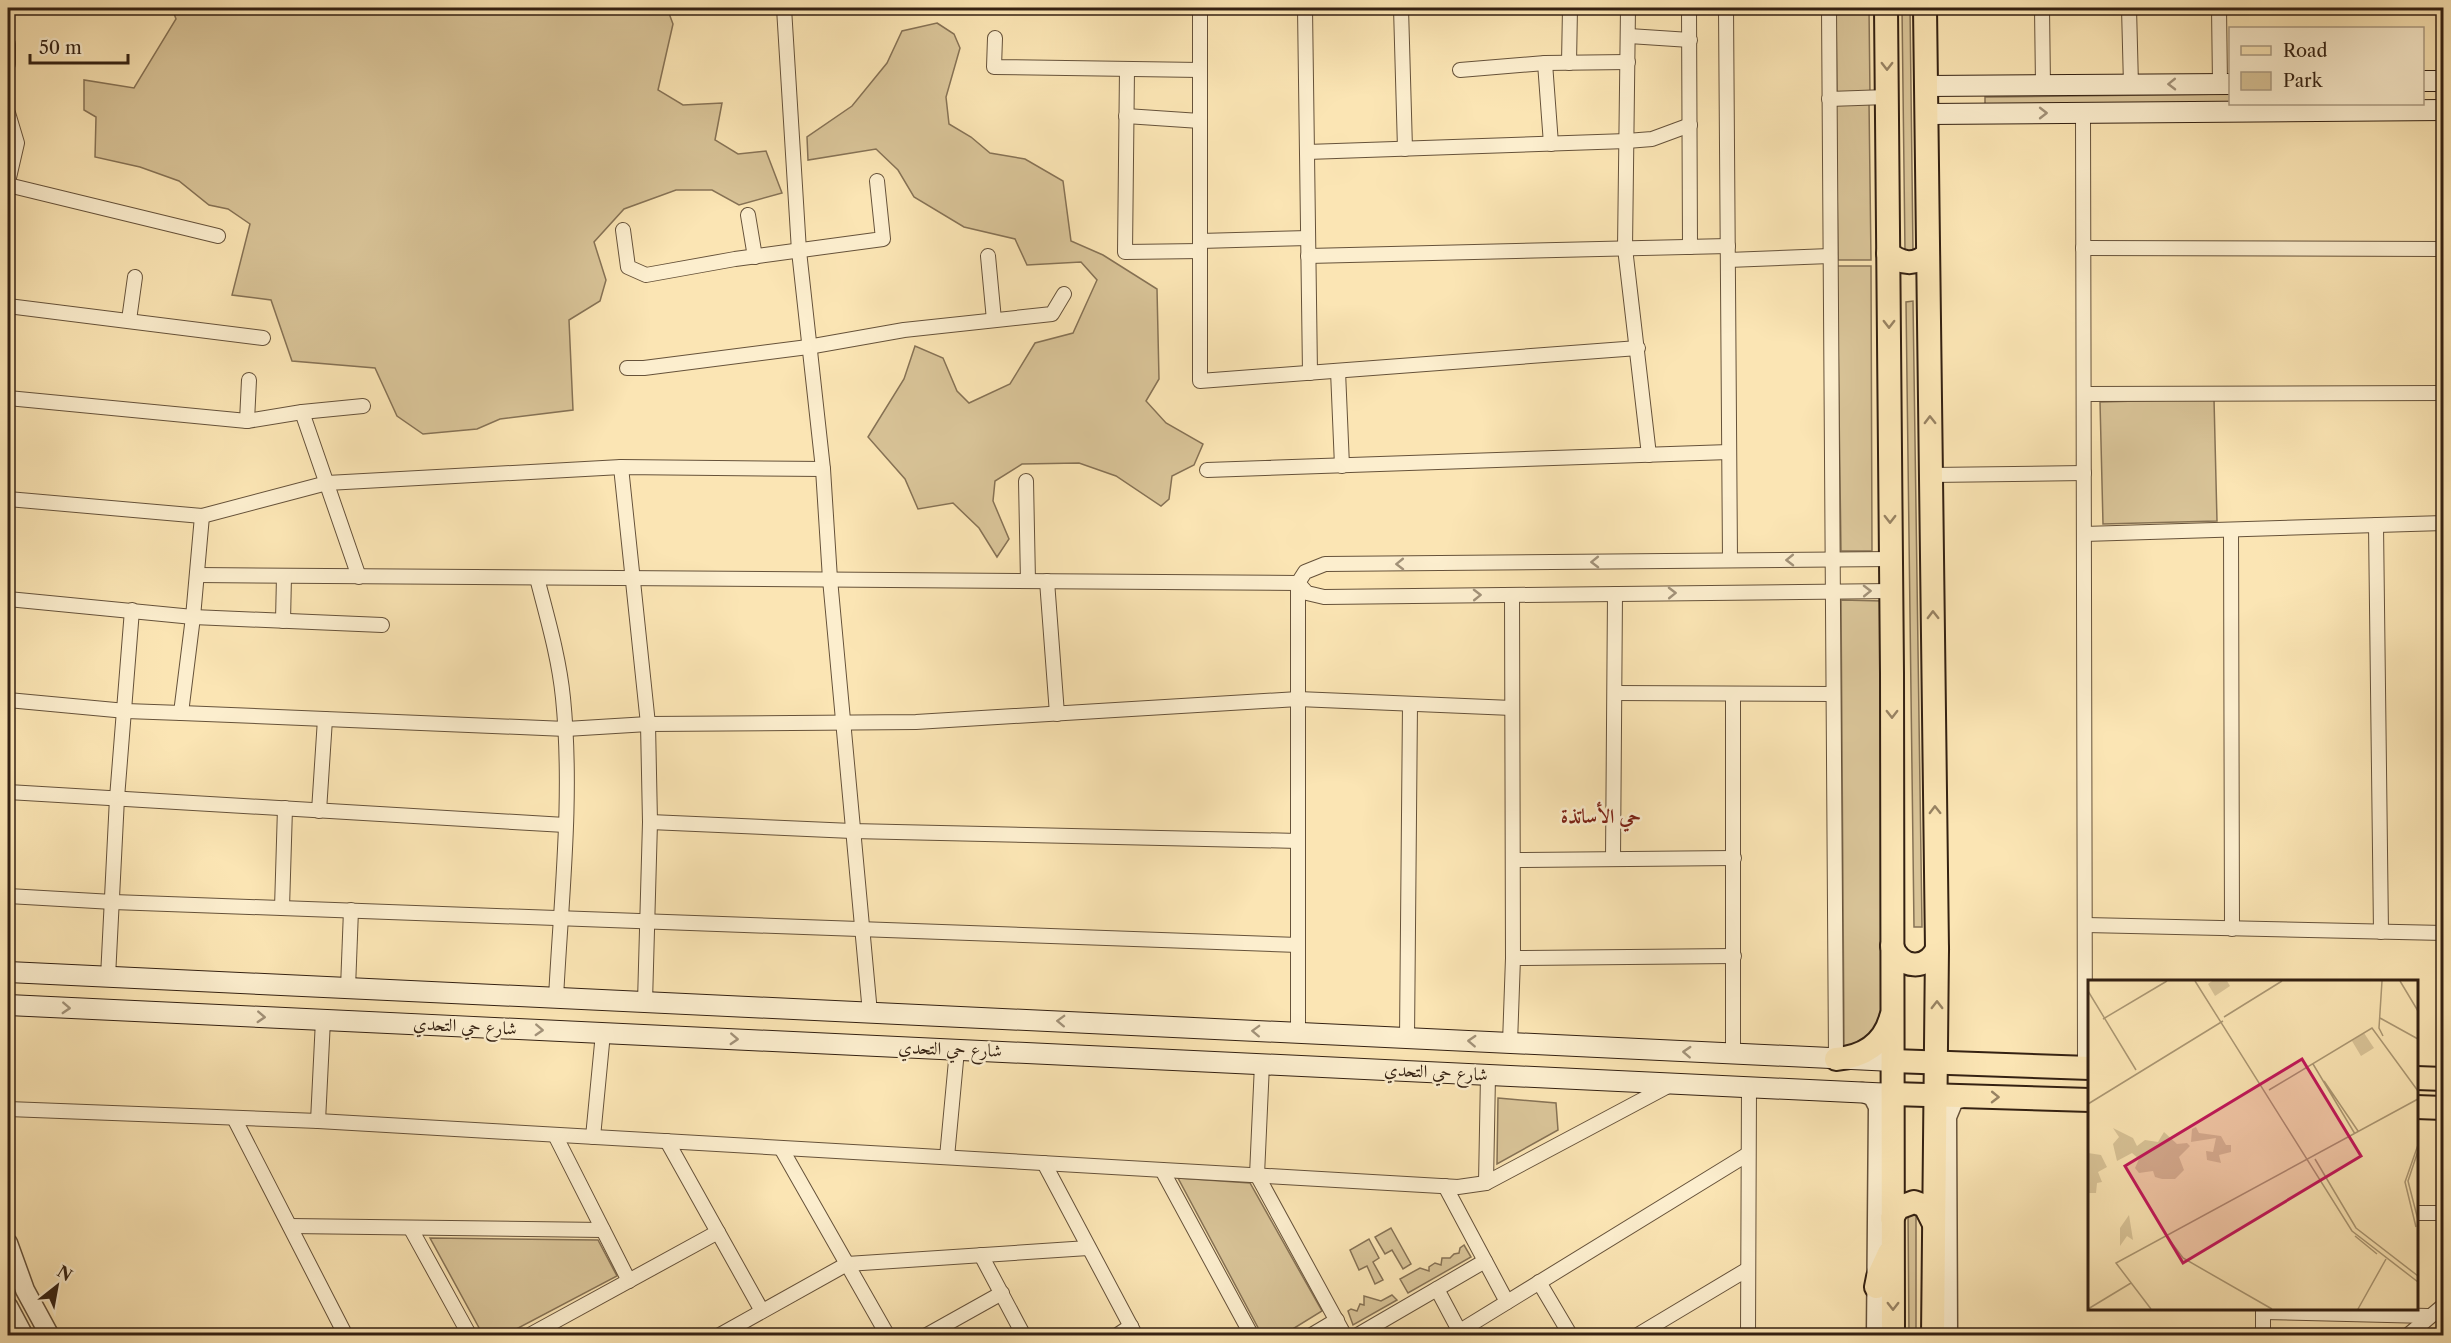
<svg xmlns="http://www.w3.org/2000/svg" width="2451" height="1343" font-family="'Libre Caslon Text',Amiri,serif">
<rect width="100%" height="100%" fill="#fbe5b4"/>
<filter id="stains"><feTurbulence type="fractalNoise" baseFrequency=".00333" numOctaves="4"/><feColorMatrix values="0 0 0 0 .2 0 0 0 0 .09 0 0 0 0 .02 0 0 0 .5 -.17"/></filter>
<radialGradient id="worn" r=".72"><stop offset=".6" stop-color="#630" stop-opacity="0"/><stop offset="1" stop-color="#630" stop-opacity=".3"/></radialGradient>
<g fill="#d9c498" stroke="#867255" stroke-width="1.5">
<path d="M 172,8 L 667,8 L 673,24 L 658,90 L 683,105 L 722,103 L 715,140 L 738,154 L 766,151 L 782,193 L 739,205 L 712,190 L 676,190 L 624,209 L 594,242 L 606,280 L 600,301 L 569,320 L 573,410 L 500,419 L 477,429 L 423,434 L 397,416 L 375,368 L 292,361 L 271,300 L 232,295 L 250,224 L 228,209 L 209,205 L 179,181 L 140,167 L 95,157 L 96,117 L 84,110 L 84,80 L 134,88 L 176,19 Z"/>
<path d="M 1836,8 L 1869,8 L 1870,96 L 1837,96 Z"/>
<path d="M 1902,8 L 1910,8 L 1913,252 L 1905,252 Z"/>
<path d="M 937,23 L 954,34 L 960,48 L 946,97 L 949,124 L 971,137 L 990,153 L 1025,159 L 1063,181 L 1071,241 L 1103,255 L 1157,289 L 1159,379 L 1146,401 L 1166,423 L 1203,444 L 1194,465 L 1172,476 L 1169,499 L 1161,506 L 1116,476 L 1079,463 L 1022,464 L 995,481 L 993,501 L 1009,539 L 997,557 L 979,528 L 953,503 L 918,509 L 905,479 L 868,437 L 904,379 L 915,346 L 943,358 L 957,391 L 969,403 L 1010,384 L 1035,343 L 1073,333 L 1097,280 L 1081,262 L 1027,265 L 1015,239 L 964,227 L 914,197 L 898,170 L 876,149 L 808,160 L 807,137 L 852,106 L 887,63 L 902,31 Z"/>
<path d="M 2230,94 L 2230,102 L 1985,105 L 1985,97 Z"/>
<path d="M 1869,101 L 1871,260 L 1838,260 L 1836,102 Z"/>
<path d="M 1837,266 L 1871,266 L 1872,551 L 1841,551 Z"/>
<path d="M 1913,301 L 1922,927 L 1914,927 L 1906,302 Z"/>
<path d="M 2214,399 L 2217,521 L 2103,524 L 2100,402 Z"/>
<path d="M 1841,600 L 1883,601 L 1883,1016 C 1872,1032 1863,1042 1844,1047 Z"/>
<path d="M 1498,1098 L 1556,1103 L 1558,1130 L 1497,1164 Z"/>
<path d="M 1178,1178 L 1250,1183 L 1322,1311 L 1283,1335 L 1262,1335 Z"/>
<path d="M 1908,1209 L 1916,1209 L 1916,1335 L 1909,1335 Z"/>
<path d="M 1391,1228 L 1411,1264 L 1403,1269 L 1392,1250 L 1385,1254 L 1375,1237 Z"/>
<path d="M 430,1238 L 598,1240 L 617,1276 L 505,1335 L 483,1335 Z"/>
<path d="M 1369,1239 L 1379,1258 L 1373,1262 L 1383,1280 L 1375,1284 L 1367,1266 L 1359,1270 L 1350,1250 Z"/>
<path d="M 1464,1245 L 1471,1257 L 1408,1293 L 1400,1279 L 1420,1268 L 1429,1271 L 1429,1267 L 1435,1263 L 1441,1265 L 1442,1258 L 1450,1258 L 1454,1254 L 1459,1253 L 1460,1248 Z"/>
<path d="M 1392,1295 L 1397,1300 L 1353,1325 L 1348,1311 L 1351,1309 L 1357,1311 L 1360,1304 L 1364,1305 L 1364,1296 L 1381,1301 Z"/>
</g>
<g fill="none" stroke-linecap="round" stroke-linejoin="round">
<g stroke="#66523a" stroke-width="16">
<g id="minor">
<path d="M 784,8 L 799,251 L 823,469 L 830,579 L 870,1013"/>
<path d="M 1200,8 L 1200,381 L 1638,348"/>
<path d="M 1305,8 L 1310,373"/>
<path d="M 1401,8 L 1405,149"/>
<path d="M 1628,8 L 1625,248 L 1649,455"/>
<path d="M 1689,8 L 1690,247"/>
<path d="M 1726,8 L 1730,560"/>
<path d="M 1829,8 L 1836,1059"/>
<path d="M 2042,8 L 2043,86"/>
<path d="M 2129,8 L 2131,85"/>
<path d="M 2219,8 L 2220,84"/>
<path d="M 1629,36 L 1690,40"/>
<path d="M 995,38 L 994,67 L 1200,70"/>
<path d="M 8,44 L 8,64"/>
<path d="M 1545,63 L 1551,144"/>
<path d="M 1569,63 L 1570,8"/>
<path d="M 1127,69 L 1125,252 L 1200,251"/>
<path d="M 1460,70 L 1545,63 L 1628,62"/>
<path d="M 1829,99 L 1887,97"/>
<path d="M 8,113 L 17,143 L 8,182"/>
<path d="M 2083,113 L 2085,1068"/>
<path d="M 1126,116 L 1200,121"/>
<path d="M 1307,152 L 1627,141 L 1652,139 L 1690,125"/>
<path d="M 8,185 L 218,236"/>
<path d="M 748,215 L 755,257"/>
<path d="M 623,230 L 628,267 L 646,275 L 735,259 L 883,239 L 877,181"/>
<path d="M 1200,241 L 1308,238"/>
<path d="M 2083,248 L 2444,249"/>
<path d="M 988,256 L 994,320"/>
<path d="M 1308,256 L 1728,246"/>
<path d="M 1728,260 L 1830,256"/>
<path d="M 8,306 L 263,338"/>
<path d="M 129,320 L 135,277"/>
<path d="M 627,368 L 644,368 L 808,347 L 904,330 L 1052,314 L 1064,294"/>
<path d="M 1338,371 L 1342,466"/>
<path d="M 2084,394 L 2444,393"/>
<path d="M 8,398 L 247,421 L 302,412 L 363,406"/>
<path d="M 302,412 L 359,577"/>
<path d="M 247,421 L 249,380"/>
<path d="M 621,467 L 648,724 L 650,822 L 645,1002"/>
<path d="M 1207,470 L 1729,452"/>
<path d="M 1931,475 L 2084,473"/>
<path d="M 1026,481 L 1028,581"/>
<path d="M 8,499 L 202,516 L 327,483 L 621,467 L 823,469"/>
<path d="M 2376,525 L 2381,932"/>
<path d="M 2231,530 L 2232,929"/>
<path d="M 2084,534 L 2444,523"/>
<path d="M 197,575 L 1298,583"/>
<path d="M 537,578 C 547,617 559,657 563,698 C 573,797 561,899 556,998"/>
<path d="M 1047,581 L 1057,714"/>
<path d="M 1298,583 L 1307,593 L 1324,597 L 1891,591"/>
<path d="M 8,599 L 193,617 L 382,625"/>
<path d="M 283,621 L 284,576"/>
<path d="M 1615,693 L 1833,694"/>
<path d="M 1733,694 L 1733,1054"/>
<path d="M 8,700 L 126,711 L 181,713 L 193,617 L 202,516"/>
<path d="M 181,713 L 566,729 L 648,724 L 916,722 L 1298,699 L 1512,708"/>
<path d="M 8,792 L 565,825"/>
<path d="M 319,811 L 325,719"/>
<path d="M 650,822 L 852,831 L 1298,841"/>
<path d="M 1613,859 L 1615,594"/>
<path d="M 1513,860 L 1734,858"/>
<path d="M 8,896 L 113,902 L 1298,945"/>
<path d="M 282,908 L 285,808"/>
<path d="M 2086,925 L 2444,933"/>
<path d="M 1513,958 L 1734,956"/>
<path d="M 108,977 L 117,798 L 132,610"/>
<path d="M 348,988 L 351,910"/>
<path d="M 1298,1033 L 1298,583 L 1305,572 L 1325,564 L 1891,559"/>
<path d="M 1407,1038 L 1410,704"/>
<path d="M 1510,1043 L 1513,958 L 1512,595"/>
<path d="M 1262,1064 L 1257,1175 L 1345,1336"/>
<path d="M 8,1109 L 318,1121 L 1458,1187 L 1486,1183 L 1670,1085"/>
<path d="M 234,1118 L 346,1336"/>
<path d="M 318,1121 L 323,1020"/>
<path d="M 555,1135 L 629,1281"/>
<path d="M 593,1137 L 603,1033"/>
<path d="M 667,1141 L 762,1311"/>
<path d="M 781,1148 L 888,1336"/>
<path d="M 947,1157 L 957,1050"/>
<path d="M 1044,1163 L 1136,1336"/>
<path d="M 1162,1170 L 1252,1336"/>
<path d="M 1486,1183 L 1488,1075"/>
<path d="M 1445,1186 L 1507,1302"/>
<path d="M 2416,1213 L 2444,1213"/>
<path d="M 290,1226 L 603,1230"/>
<path d="M 411,1229 L 470,1336"/>
<path d="M 981,1255 L 1024,1336"/>
<path d="M 1539,1282 L 1571,1336"/>
<path d="M 1437,1289 L 1462,1336"/>
<path d="M 2263,1312 L 2428,1316"/>
<path d="M 1460,1331 L 1748,1154"/>
<path d="M 528,1336 L 718,1232"/>
<path d="M 718,1336 L 847,1264 L 1088,1248"/>
<path d="M 925,1336 L 1002,1293"/>
<path d="M 1116,1336 L 1131,1326"/>
<path d="M 1310,1336 L 1337,1320"/>
<path d="M 1356,1336 L 1485,1261"/>
<path d="M 1636,1336 L 1748,1269"/>
<path d="M 1748,1336 L 1749,1087"/>
<path d="M 2263,1336 L 2263,1308"/>
<path d="M 2407,1336 L 2444,1305"/>
</g>
</g>
<g stroke="#66523a" stroke-width="21">
<g id="tertiary">
<path d="M 1862,1092 L 1873,1097 L 1878,1107 L 1876,1336"/>
<path d="M 8,1243 L 25,1290 L 50,1336"/>
<path d="M 8,1306 L 24,1336"/>
<path d="M 1948,1336 L 1947,1117 L 1954,1100 L 1968,1097"/>
</g>
</g>
<g stroke="#342112" stroke-width="22">
<g id="secondary">
<path d="M 2422,81 L 2444,81"/>
<path d="M 1926,86 L 2230,84"/>
<path d="M 1927,114 L 2444,110"/>
<path d="M 8,972 L 1893,1061"/>
<path d="M 8,1005 L 1893,1094"/>
</g>
</g>
<g stroke="#342112" stroke-width="26">
<g id="primary">
<path d="M 1886,8 L 1892,673 L 1893,1336"/>
<path d="M 1925,8 L 1937,949 L 1933,1336"/>
<path d="M 1888,253 C 1901,264 1915,266 1928,254"/>
<path d="M 1892,946 C 1900,969 1927,971 1937,949"/>
<path d="M 1836,1059 C 1863,1057 1884,1044 1891,1017"/>
<path d="M 1893,1061 L 2090,1068"/>
<path d="M 2416,1078 L 2444,1079"/>
<path d="M 1893,1094 L 2090,1100"/>
<path d="M 2416,1107 L 2444,1108"/>
<path d="M 1892,1218 L 1898,1208 L 1914,1202 L 1925,1206 L 1933,1222"/>
<path d="M 1876,1287 L 1878,1277 L 1889,1253"/>
</g>
</g>
<use href="#minor" stroke="#fceece" stroke-width="14"/>
<use href="#tertiary" stroke="#fceece" stroke-width="18"/>
<use href="#secondary" stroke="#fceece" stroke-width="20"/>
<use href="#primary" stroke="#fbe5b4" stroke-width="22"/>
</g>
<defs><path id="oneway-chevron" d="M-2-3.5L2.5 0L-2 3.5" fill="none" stroke-width="1.6" stroke-linecap="round" stroke-linejoin="round" transform="scale(1.5)"/></defs>
<g stroke="#988363">
<use href="#oneway-chevron" transform="translate(1887 66) rotate(90)"/>
<use href="#oneway-chevron" transform="translate(1889 324) rotate(90)"/>
<use href="#oneway-chevron" transform="translate(1930 420) rotate(-91)"/>
<use href="#oneway-chevron" transform="translate(1890 519) rotate(90)"/>
<use href="#oneway-chevron" transform="translate(1933 615) rotate(-91)"/>
<use href="#oneway-chevron" transform="translate(1892 714) rotate(90)"/>
<use href="#oneway-chevron" transform="translate(1935 810) rotate(-91)"/>
<use href="#oneway-chevron" transform="translate(1937 1005) rotate(-90)"/>
<use href="#oneway-chevron" transform="translate(1995 1097) rotate(1)"/>
<use href="#oneway-chevron" transform="translate(1893 1306) rotate(90)"/>
</g>
<g stroke="#a29279">
<use href="#oneway-chevron" transform="translate(2172 84) rotate(179)"/>
<use href="#oneway-chevron" transform="translate(2043 113)"/>
<use href="#oneway-chevron" transform="translate(1790 560) rotate(179)"/>
<use href="#oneway-chevron" transform="translate(1595 562) rotate(179)"/>
<use href="#oneway-chevron" transform="translate(1400 564) rotate(179)"/>
<use href="#oneway-chevron" transform="translate(1867 591) rotate(-1)"/>
<use href="#oneway-chevron" transform="translate(1672 593) rotate(-1)"/>
<use href="#oneway-chevron" transform="translate(1477 595) rotate(-1)"/>
<use href="#oneway-chevron" transform="translate(66 1008) rotate(3)"/>
<use href="#oneway-chevron" transform="translate(261 1017) rotate(3)"/>
<use href="#oneway-chevron" transform="translate(1061 1021) rotate(-178)"/>
<use href="#oneway-chevron" transform="translate(539 1030) rotate(3)"/>
<use href="#oneway-chevron" transform="translate(1256 1031) rotate(-178)"/>
<use href="#oneway-chevron" transform="translate(734 1039) rotate(3)"/>
<use href="#oneway-chevron" transform="translate(1472 1041) rotate(-177)"/>
<use href="#oneway-chevron" transform="translate(1687 1052) rotate(-177)"/>
</g>
<g text-anchor="middle" stroke-width="5" stroke-linejoin="round" paint-order="stroke">
<g font-size="18" fill="#342112" stroke="#fceece">
<text transform="translate(465 1026) rotate(3)" y="6">شارع حي التحدي</text>
<text transform="translate(950 1049) rotate(2)" y="6">شارع حي التحدي</text>
<text transform="translate(1436 1072) rotate(3)" y="6">شارع حي التحدي</text>
</g>
<g font-size="20" font-weight="bold" fill="#7a1f14" stroke="#fceece">
<text x="1601" y="823">حي الأساتذة</text>
</g>
</g>
<g transform="translate(2088 980)">
<rect width="330" height="330" fill="#fbe5b4"/>
<path d="M 124,1 L 139,1 L 142,6 L 127,16 L 120,4 ZM 276,53 L 286,68 L 273,76 L 264,61 ZM 108,147 L 111,153 L 133,156 L 138,165 L 143,165 L 143,172 L 131,175 L 133,183 L 119,180 L 118,171 L 125,172 L 128,158 L 103,162 L 104,149 ZM 25,148 L 45,158 L 49,166 L 57,160 L 70,162 L 76,152 L 89,164 L 99,163 L 102,166 L 91,177 L 96,190 L 87,199 L 74,199 L 67,197 L 65,191 L 51,193 L 47,188 L 51,179 L 44,173 L 29,181 L 25,164 L 31,157 ZM 0,173 L 13,175 L 19,187 L 10,192 L 14,202 L 9,203 L 8,213 L 0,213 ZM 41,235 L 45,260 L 39,256 L 32,266 L 32,248 Z" fill="#d9c498"/>
<path fill="none" stroke="#ab9773" stroke-width="1.5" d="M 107,1 L 264,251 L 330,302M 294,1 L 291,48 L 295,56M 312,1 L 330,31M 0,11 L 48,90M 136,37 L 194,1M 292,38 L 330,59M 15,39 L 79,1M 225,84 L 267,154M 236,101 L 270,151M 181,110 L 284,48 L 330,111M 0,124 L 135,41M 330,171 L 320,201 L 330,240M 227,179 L 268,248 L 330,296M 328,247 L 317,202 L 330,165M 267,256 L 289,274M 80,258 L 95,278 L 184,329M 0,329 L 43,303M 63,329 L 28,283 L 330,119M 270,329 L 298,279"/>
<path fill="#c2185b" fill-opacity="0.15" stroke="#c2185b" stroke-width="3" d="M 214,79 L 273,176 L 95,283 L 37,186 Z"/>
<rect width="330" height="330" fill="none" stroke="#342112" stroke-width="3"/>
</g>
<rect width="2451" height="1343" fill="none" stroke="#fbe5b4" stroke-width="30"/>
<rect x="9" y="9" width="2433" height="1325" fill="none" stroke="#342112" stroke-width="3"/>
<rect x="15" y="15" width="2421" height="1313" fill="none" stroke="#342112" stroke-width="1.5"/>
<rect x="2229" y="27" width="195" height="78" fill="#fceece" stroke="#ac9c83" stroke-width="1.5"/>
<rect x="2241" y="46" width="30" height="9" fill="#fbe5b4" stroke="#ac9c83" stroke-width="1.5"/>
<text x="2283" y="57" font-size="18" fill="#342112">Road</text>
<rect x="2241" y="72" width="30" height="18" fill="#d9c498" stroke="#ac9c83" stroke-width="1.5"/>
<text x="2283" y="87" font-size="18" fill="#342112">Park</text>
<g transform="translate(57 1286) rotate(31)" stroke="#fceece" stroke-width="4.5" paint-order="stroke">
<path d="M0-4.5L10 22L0 15L-10 22Z" fill="#342112"/>
<text y="-9" font-size="16" font-weight="bold" text-anchor="middle" fill="#342112">N</text>
</g>
<path d="M30 54v9h98v-9" fill="none" stroke="#342112" stroke-width="3"/>
<text x="39" y="54" font-size="18" fill="#342112" stroke="#fceece" stroke-width="4.5" paint-order="stroke">50 m</text>
<rect width="100%" height="100%" filter="url(#stains)"/>
<rect width="100%" height="100%" fill="url(#worn)"/>
</svg>
